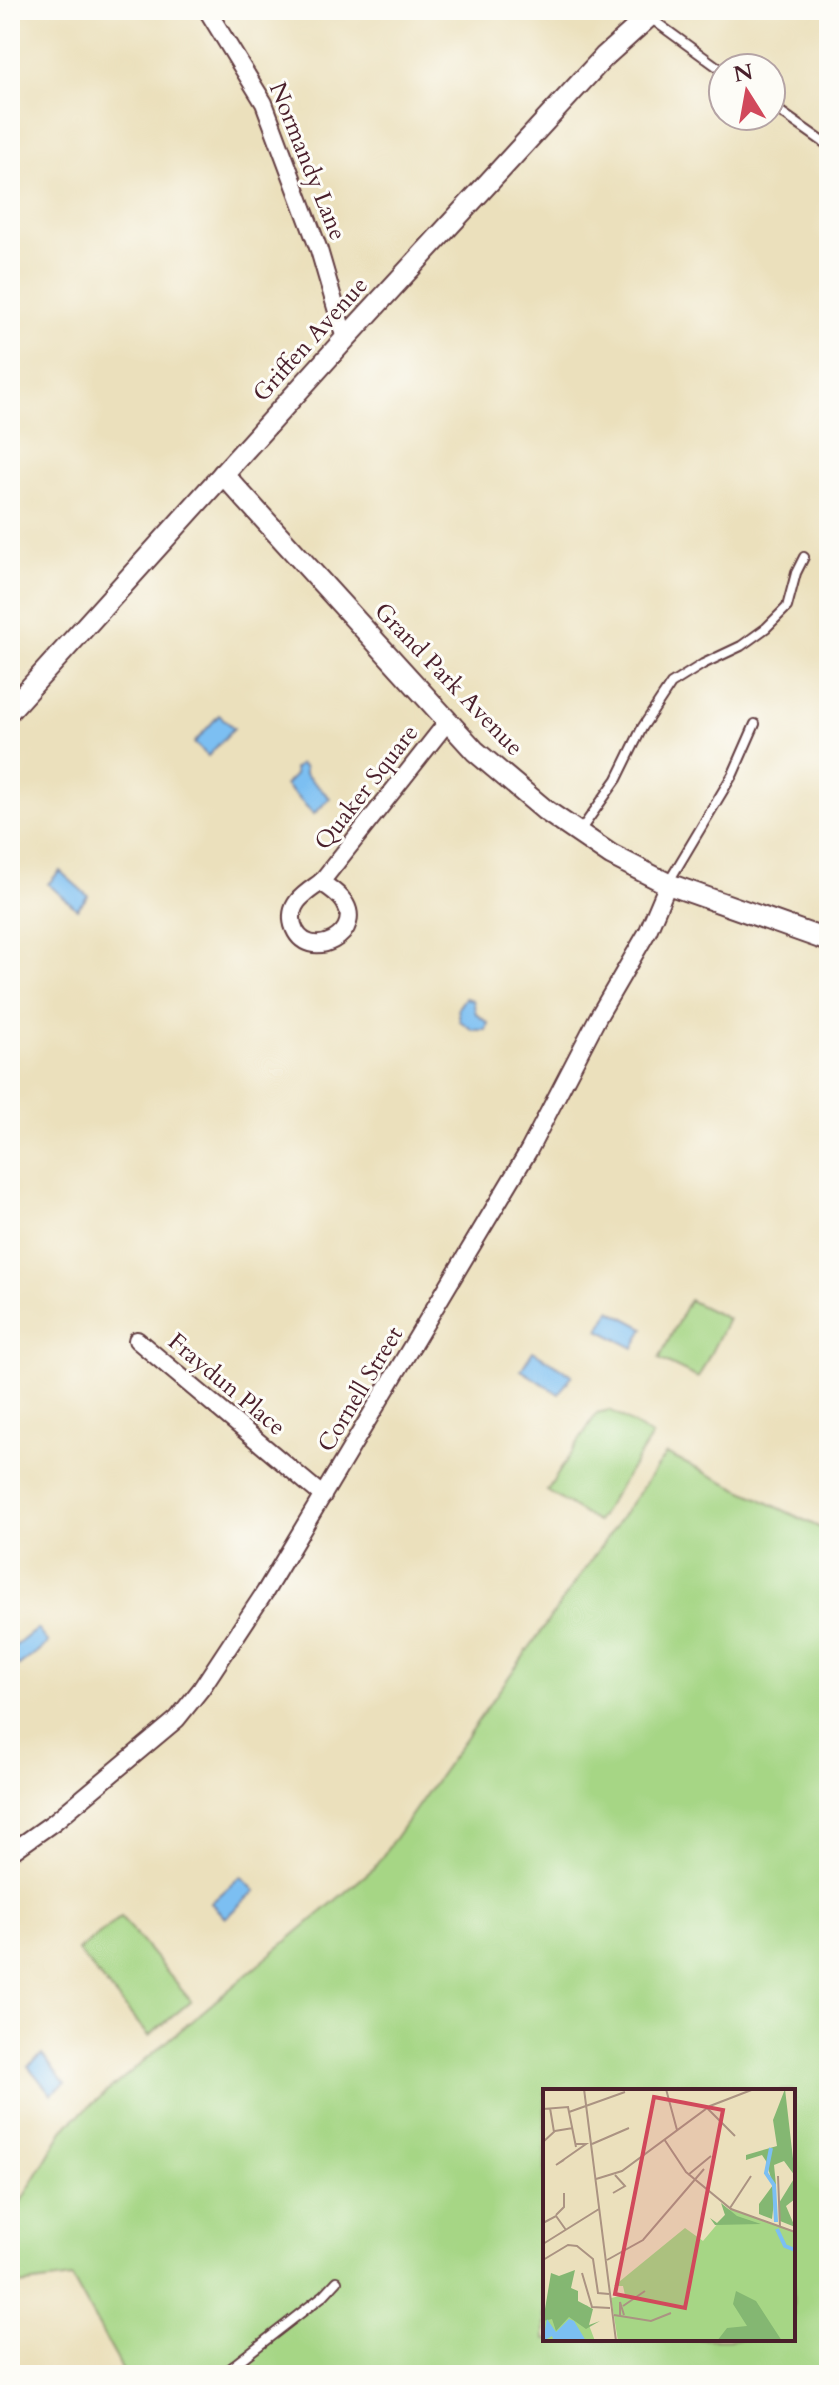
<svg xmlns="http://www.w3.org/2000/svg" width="839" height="2385" font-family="Cardo,serif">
<rect width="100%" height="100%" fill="#fdfcf7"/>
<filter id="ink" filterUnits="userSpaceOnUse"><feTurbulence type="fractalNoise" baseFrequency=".0125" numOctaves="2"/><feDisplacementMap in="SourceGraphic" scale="16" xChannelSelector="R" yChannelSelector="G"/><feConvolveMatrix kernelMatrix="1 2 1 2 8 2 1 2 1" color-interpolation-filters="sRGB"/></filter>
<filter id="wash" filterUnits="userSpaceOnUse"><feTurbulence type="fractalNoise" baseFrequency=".006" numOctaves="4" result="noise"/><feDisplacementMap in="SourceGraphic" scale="32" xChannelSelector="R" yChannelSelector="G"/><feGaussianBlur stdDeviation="1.8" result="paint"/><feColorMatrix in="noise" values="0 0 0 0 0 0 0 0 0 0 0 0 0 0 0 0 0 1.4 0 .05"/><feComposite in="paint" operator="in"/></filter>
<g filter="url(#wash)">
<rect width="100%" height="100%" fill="#ebe0bc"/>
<g fill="#a6d685" stroke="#787a58" stroke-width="2" fill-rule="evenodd">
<path d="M 689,1300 L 728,1319 L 698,1378 L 659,1359 Z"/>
<path d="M 610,1410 L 652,1436 L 597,1522 L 547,1491 L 597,1413 Z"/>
<path d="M 666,1454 L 829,1532 L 829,2375 L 117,2375 L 124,2372 L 72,2278 L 10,2286 L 10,2220 L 65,2127 L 374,1868 ZM 545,2091 L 793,2091 L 793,2339 L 545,2339 Z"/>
<path d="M 121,1917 L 191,2001 L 149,2036 L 78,1951 Z"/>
</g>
<g fill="#7bbff2" stroke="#626f8e" stroke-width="2">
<path d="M 219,715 L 234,728 L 208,756 L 194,743 Z"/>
<path d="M 300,764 L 305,768 L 305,774 L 330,798 L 314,814 L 285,785 L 295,775 L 294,769 Z"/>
<path d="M 60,871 L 88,896 L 77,909 L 48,884 Z"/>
<path d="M 465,998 L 473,1000 L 476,1014 L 488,1023 L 486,1030 L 473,1030 L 460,1021 L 458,1008 Z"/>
<path d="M 610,1310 L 644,1328 L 634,1348 L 599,1330 Z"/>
<path d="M 533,1351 L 572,1375 L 559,1394 L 521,1370 Z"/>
<path d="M 37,1629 L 48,1643 L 19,1666 L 10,1654 L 10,1650 Z"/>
<path d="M 241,1876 L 255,1891 L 225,1918 L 211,1903 Z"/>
<path d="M 42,2055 L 65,2083 L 51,2094 L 28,2066 Z"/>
</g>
</g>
<g filter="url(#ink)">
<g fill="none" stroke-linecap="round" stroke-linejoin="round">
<g stroke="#623c41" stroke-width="12">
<g id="service">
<path d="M 649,17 L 723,71"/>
<path d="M 771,105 L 829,146"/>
<path d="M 580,831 L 617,779 L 642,728 L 671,684 L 703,664 L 741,646 L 766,628 L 787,607 L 796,573 L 804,557"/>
<path d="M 668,883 L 733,774 L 755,724"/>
<path d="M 10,1940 L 14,1949 L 10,1962"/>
<path d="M 221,2375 L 324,2295 L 337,2281"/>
</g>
</g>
<g stroke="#623c41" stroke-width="20">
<g id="minor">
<path d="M 207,10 L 264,103 L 319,250 L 345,339"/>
<path d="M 321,882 L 448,721"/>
<path d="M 321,882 C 328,887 336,892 341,898 C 371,932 306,967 293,925 C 287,903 306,893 321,882 Z"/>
<path d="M 137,1340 L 323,1496"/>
<path d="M 10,1853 L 54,1822 L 177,1719 L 201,1689 L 265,1592 L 529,1150 L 598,1017 L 648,931 L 668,884"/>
</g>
</g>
<g stroke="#623c41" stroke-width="24">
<g id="tertiary">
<path d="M 223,474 L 475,751 L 545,810 L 611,855 L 668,884 L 829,941"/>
<path d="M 10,710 L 345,339 L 604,57 L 656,10"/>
</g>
</g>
<use href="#service" stroke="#fff" stroke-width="8"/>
<use href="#minor" stroke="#fff" stroke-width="16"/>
<use href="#tertiary" stroke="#fff" stroke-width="20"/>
</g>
</g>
<g text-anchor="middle" stroke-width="6" stroke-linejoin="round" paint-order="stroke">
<g font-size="24" fill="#4a1f2b" stroke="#fdfcf7">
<text transform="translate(308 161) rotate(68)" y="8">Normandy Lane</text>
<text transform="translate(310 339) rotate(-48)" y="8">Griffen Avenue</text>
<text transform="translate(449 679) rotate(46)" y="8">Grand Park Avenue</text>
<text transform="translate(366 787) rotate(-52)" y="8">Quaker Square</text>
<text transform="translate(227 1384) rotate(40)" y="8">Fraydun Place</text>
<text transform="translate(360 1389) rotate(-59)" y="8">Cornell Street</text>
</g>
</g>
<g transform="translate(543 2089)">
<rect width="252" height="252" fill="#ebe0bc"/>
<path d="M 187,120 L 252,143 L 252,252 L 75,252 L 68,209 L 82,206 L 80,197 L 71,197 L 142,139 L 160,152 ZM 25,187 L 32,213 L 45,217 L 44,231 L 52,252 L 0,252 L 4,210 Z" fill="#a6d685"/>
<path d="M 242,0 L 252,87 L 241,72 L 231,76 L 233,96 L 229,130 L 216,125 L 216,115 L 230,96 L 223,72 L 219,66 L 203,71 L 203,66 L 234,57 L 230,31 ZM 252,88 L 252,110 L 243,117 L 252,138 L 237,132 L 236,114 ZM 178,114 L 194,127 L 218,135 L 172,136 L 167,129 L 174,134 L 182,126 ZM 32,181 L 28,199 L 35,202 L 35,212 L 50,220 L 46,236 L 57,232 L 43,240 L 26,228 L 13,242 L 9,230 L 0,232 L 8,184 L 16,187 ZM 193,202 L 213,212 L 239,252 L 174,252 L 184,239 L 204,237 L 190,215 Z" fill="#84b772"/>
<path d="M 4,230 L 13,243 L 26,230 L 31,232 L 43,252 L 11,252 L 9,247 L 0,252 Z" fill="#7bbff2"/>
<path fill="none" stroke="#7bbff2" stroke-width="4" d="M 228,59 L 223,84 L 231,96 L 233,133M 234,140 L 242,157 L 252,161"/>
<path fill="none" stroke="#ab9382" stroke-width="2" d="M 41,0 L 73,252M 123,0 L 134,41M 7,19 L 11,43M 164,19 L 192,47M 0,20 L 25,18 L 33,58M 26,23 L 82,3M 121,50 L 143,83 L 188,120 L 252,143M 0,53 L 12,42 L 30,39M 49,55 L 86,39M 21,71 L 13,76 L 43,55 L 33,55M 145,86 L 168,67M 235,87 L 237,138M 53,90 L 79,82 L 167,17 L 211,0M 70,104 L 82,97 L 72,86M 187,119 L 208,87M 13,126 L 21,118 L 21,104M 0,134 L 13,127 L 23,141M 0,155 L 56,120M 0,171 L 25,156 L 34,157 L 50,170 L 55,204 L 66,205M 64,171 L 100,151 L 161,80M 39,184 L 49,218 L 67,219M 80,217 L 102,202M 71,226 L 108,232 L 128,224M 77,226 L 77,213 L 81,226"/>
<path fill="#d1495b" fill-opacity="0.15" stroke="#d1495b" stroke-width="4" d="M 111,8 L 180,21 L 142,219 L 72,205 Z"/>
<rect width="252" height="252" fill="none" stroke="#4a1f2b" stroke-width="4"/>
</g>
<rect width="839" height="2385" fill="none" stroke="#fdfcf7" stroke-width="40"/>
<g transform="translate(747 92) rotate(349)"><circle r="38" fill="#fdfcf7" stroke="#b5a4a5" stroke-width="2"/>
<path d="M0-6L14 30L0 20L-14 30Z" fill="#d1495b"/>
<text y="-12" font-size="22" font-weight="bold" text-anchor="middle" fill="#4a1f2b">N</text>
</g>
</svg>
